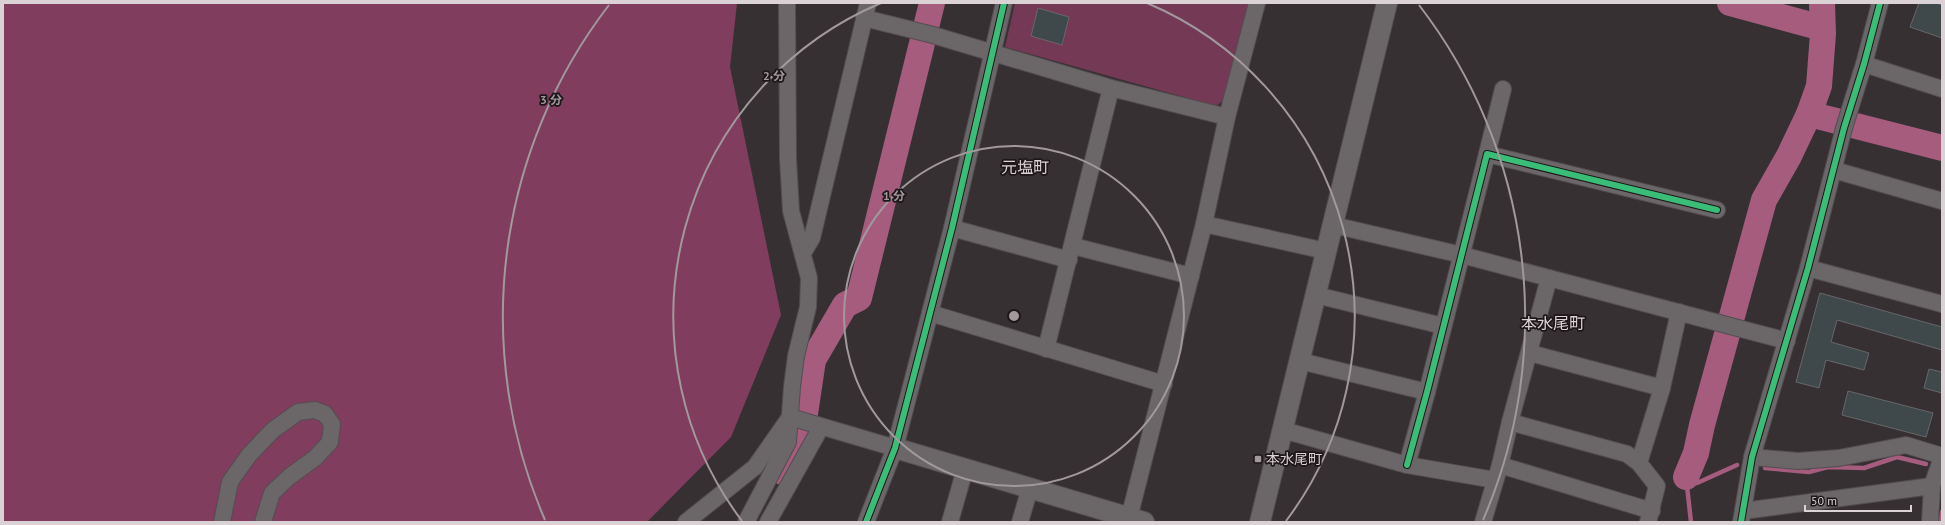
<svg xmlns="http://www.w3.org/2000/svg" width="1945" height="525" font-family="'PT Sans','Noto Sans JP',sans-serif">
<rect width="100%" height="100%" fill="#373033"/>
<path fill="#743a55" d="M 1015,3 L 1249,3 L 1224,100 L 1216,106 L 1005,47 Z"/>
<path fill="#813d5d" d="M 3,3 L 737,3 L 730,67 L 781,315 L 731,437 L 647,522 L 3,522 Z"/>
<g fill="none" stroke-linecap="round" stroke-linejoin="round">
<g stroke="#a55c7d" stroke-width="4.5">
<path d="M 1765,468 L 1809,472 L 1828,467 L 1864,468 L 1897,457 L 1926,464"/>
<path d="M 1686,477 L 1697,483 L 1737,465"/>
<path d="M 1686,477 L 1691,522"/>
<path d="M 1941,522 L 1942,512"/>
</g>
<g stroke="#a55c7d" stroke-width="26">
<path d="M 1730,3 L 1822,28"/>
<path d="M 1809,114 L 1942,148"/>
<path d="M 780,471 L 803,427 L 813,360 L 845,305 L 859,298 L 932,3"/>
<path d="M 1686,477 L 1696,453 L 1702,425 L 1764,200 L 1789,156 L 1809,114 L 1819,86 L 1823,34 L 1822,3"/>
</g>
</g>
<g fill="#3f484a" stroke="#676768">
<path d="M 1919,3 L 1936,3 L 1942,5 L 1942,38 L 1910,27 Z"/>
<path d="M 1038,8 L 1069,17 L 1062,45 L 1031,36 Z"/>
<path d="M 1820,293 L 1942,327 L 1942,350 L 1837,320 L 1831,342 L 1869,353 L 1864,370 L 1826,360 L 1819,388 L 1796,382 Z"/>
<path d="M 1929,369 L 1942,372 L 1942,393 L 1924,388 Z"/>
<path d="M 1848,391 L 1933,413 L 1926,437 L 1842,415 Z"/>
</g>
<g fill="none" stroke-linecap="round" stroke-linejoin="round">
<g stroke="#534d50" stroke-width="18">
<g id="minor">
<path d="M 864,18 L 933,35 L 1111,88 L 1227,117"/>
<path d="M 1864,64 L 1942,89"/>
<path d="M 1487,154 L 1503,89"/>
<path d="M 1834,170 L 1942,201"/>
<path d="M 1204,224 L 1326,251"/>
<path d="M 1333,225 L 1462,255 L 1787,341"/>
<path d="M 952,228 L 1069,260"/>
<path d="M 1073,246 L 1191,276"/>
<path d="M 803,253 L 812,238 L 868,3"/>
<path d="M 1808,268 L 1942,304"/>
<path d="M 1316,295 L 1443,326"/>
<path d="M 930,313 L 1164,384"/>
<path d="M 1046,349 L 1111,88"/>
<path d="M 1530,353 L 1662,388"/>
<path d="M 1300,361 L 1427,392"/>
<path d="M 790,417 L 895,448"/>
<path d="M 1510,422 L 1549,278"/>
<path d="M 1283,430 L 1407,465 L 1495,480"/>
<path d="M 1752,457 L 1798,461 L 1839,458 L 1906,445 L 1942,456"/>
<path d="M 1639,463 L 1662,388 L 1679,312"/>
<path d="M 1407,465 L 1427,392 L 1487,154 L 1717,210"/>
<path d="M 1500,465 L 1652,511"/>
<path d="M 1743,511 L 1932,486"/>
<path d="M 1129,518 L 1204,224 L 1227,117 L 1257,3"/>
<path d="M 222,522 L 230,482 L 249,455 L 273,430 L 298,412 L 315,410 L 325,414 L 332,424 L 330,442 L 315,458 L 289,477 L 272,493 L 263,522"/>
<path d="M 686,522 L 755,467 L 790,417"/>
<path d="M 746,522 L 788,442 L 792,387 L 796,356 L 808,307 L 809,278 L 791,211 L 788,159 L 787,3"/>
<path d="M 768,522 L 821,427"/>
<path d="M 866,522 L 895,448 L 952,228 L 1004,3"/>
<path d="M 950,522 L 965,469"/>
<path d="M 1020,522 L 1030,488"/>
<path d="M 1483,522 L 1500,465 L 1510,422 L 1627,454 L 1639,463 L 1657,486 L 1648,522"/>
<path d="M 1741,522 L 1752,457 L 1808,268 L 1844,128 L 1864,64 L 1880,3"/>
<path d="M 1930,522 L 1932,486 L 1942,457"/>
</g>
</g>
<g stroke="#534d50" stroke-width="22">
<g id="tertiary">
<path d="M 895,448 L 1144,522"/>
<path d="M 1260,522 L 1387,3"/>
</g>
</g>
<use href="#minor" stroke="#6b6668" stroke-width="16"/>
<use href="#tertiary" stroke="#6b6668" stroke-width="20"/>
<g stroke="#1d1719" stroke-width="8">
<g id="cycleway">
<path d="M 1407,465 L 1427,392 L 1487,154 L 1717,210"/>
<path d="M 866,522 L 895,448 L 952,228 L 1004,3"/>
<path d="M 1741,522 L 1752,457 L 1808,268 L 1844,128 L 1864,64 L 1880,3"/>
</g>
</g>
<use href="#cycleway" stroke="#3abd76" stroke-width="6"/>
</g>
<g fill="none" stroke="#a1999c" stroke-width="2">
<circle cx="1014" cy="316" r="170"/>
<path d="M742 521A340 340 0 0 1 881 3M1147 3A340 340 0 0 1 1286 521"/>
<path d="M545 520A511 511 0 0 1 609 5M1419 5A511 511 0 0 1 1483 520"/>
</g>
<rect fill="#a1999c" stroke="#1d1719" stroke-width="1.5" x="1254" y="455" width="8" height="8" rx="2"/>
<g text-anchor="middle" stroke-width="3.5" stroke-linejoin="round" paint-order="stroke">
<g font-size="14" fill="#dad2d5" stroke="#1d1719" text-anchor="start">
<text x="1266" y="464">本水尾町</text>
</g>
<g font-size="16" fill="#dad2d5" stroke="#1d1719">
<text x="1025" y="173">元塩町</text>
<text x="1553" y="329">本水尾町</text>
</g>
</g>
<circle cx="1014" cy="316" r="6" fill="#a1999c" stroke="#1d1719" stroke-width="2"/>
<g font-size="12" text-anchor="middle" font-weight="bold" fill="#a1999c" stroke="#1d1719" stroke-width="3.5" stroke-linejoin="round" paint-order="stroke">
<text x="774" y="80">2 分</text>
<text x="551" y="104">3 分</text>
<text x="894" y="200">1 分</text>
</g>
<rect width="1945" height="525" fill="none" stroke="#dad2d5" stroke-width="8"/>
<path d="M1805 505v6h106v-6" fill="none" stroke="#dad2d5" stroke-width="2"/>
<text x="1811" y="505" font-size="12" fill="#dad2d5" stroke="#1d1719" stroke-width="3" paint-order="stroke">50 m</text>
</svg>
